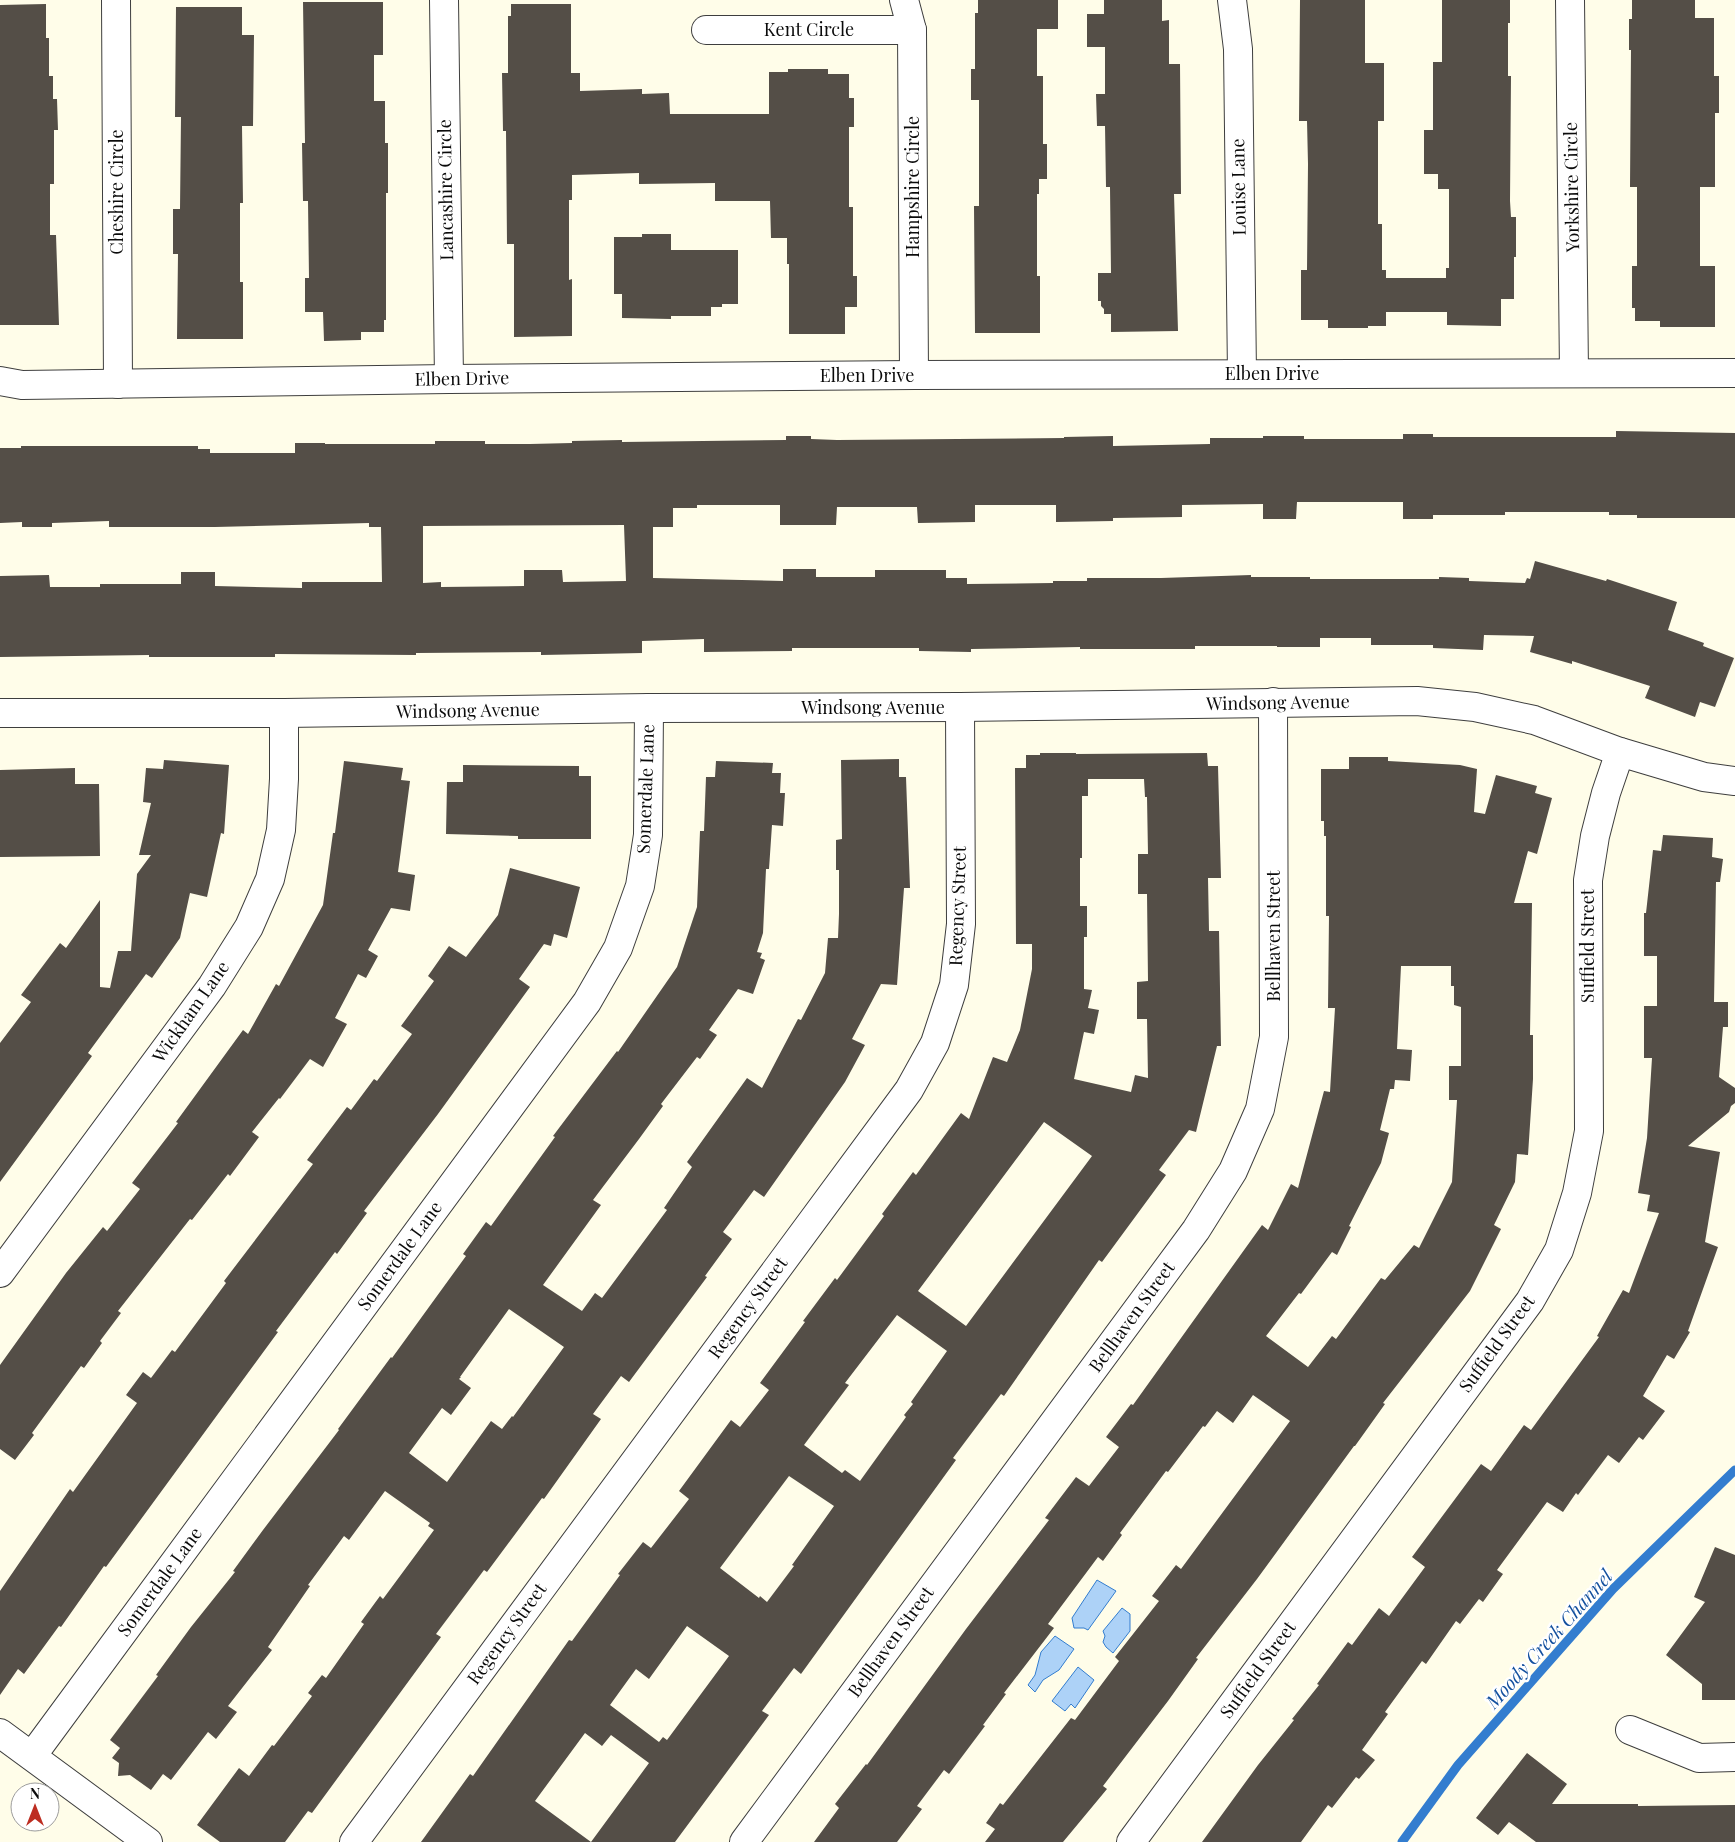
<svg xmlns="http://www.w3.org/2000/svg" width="1735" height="1842" font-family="'Playfair Display',serif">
<rect width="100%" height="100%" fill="#fffde9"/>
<g fill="#add2f7" stroke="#337dcf">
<path d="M 1097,1580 L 1116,1591 L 1088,1630 L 1084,1628 L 1074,1628 L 1072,1618 Z"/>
<path d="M 1122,1608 L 1130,1614 L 1130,1631 L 1113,1653 L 1106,1647 L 1103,1642 L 1105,1636 L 1103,1631 Z"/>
<path d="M 1055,1636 L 1074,1649 L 1059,1670 L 1043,1680 L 1035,1692 L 1028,1685 L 1035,1675 L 1041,1652 Z"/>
<path d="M 1078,1667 L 1094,1680 L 1075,1708 L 1071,1704 L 1065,1711 L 1052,1701 Z"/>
</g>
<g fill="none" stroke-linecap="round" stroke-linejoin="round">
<path stroke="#337dcf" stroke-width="9" d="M 1402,1842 L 1458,1765 L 1613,1589 L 1735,1470"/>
</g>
<g fill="#544e47" fill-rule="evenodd">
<path d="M 978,0 L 1058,0 L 1058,29 L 1037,29 L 1037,76 L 1043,76 L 1043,144 L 1047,144 L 1047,179 L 1039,179 L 1039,194 L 1037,194 L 1037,276 L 1040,276 L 1040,333 L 975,333 L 974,206 L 979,206 L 979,100 L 971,100 L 971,69 L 975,69 L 975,13 L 978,13 Z"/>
<path d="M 1104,0 L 1162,0 L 1162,21 L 1169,20 L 1169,64 L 1180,64 L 1181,194 L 1174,194 L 1178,331 L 1111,332 L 1111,314 L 1104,314 L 1104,309 L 1101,306 L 1101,301 L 1098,301 L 1098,273 L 1111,273 L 1110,187 L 1106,187 L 1105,126 L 1097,126 L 1096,94 L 1105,94 L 1105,47 L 1087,47 L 1087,14 L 1104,14 Z"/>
<path d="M 1300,0 L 1365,0 L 1365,63 L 1384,63 L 1384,121 L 1378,121 L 1378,224 L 1382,224 L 1382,270 L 1386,270 L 1386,278 L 1446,278 L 1446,268 L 1449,268 L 1449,189 L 1438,189 L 1438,174 L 1424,174 L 1424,130 L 1433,130 L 1433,62 L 1442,62 L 1442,0 L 1510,0 L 1510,23 L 1508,23 L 1508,76 L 1511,76 L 1510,201 L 1511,217 L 1516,217 L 1516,257 L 1514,257 L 1514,299 L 1501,299 L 1501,326 L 1447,325 L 1447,312 L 1386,312 L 1386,326 L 1368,326 L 1368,328 L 1328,328 L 1328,320 L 1301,320 L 1301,270 L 1307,270 L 1308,164 L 1307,121 L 1299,121 Z"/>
<path d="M 1632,0 L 1695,0 L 1695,18 L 1714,18 L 1714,76 L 1719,76 L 1719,113 L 1715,113 L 1715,187 L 1700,187 L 1700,266 L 1715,266 L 1715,327 L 1660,327 L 1660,321 L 1635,321 L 1635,308 L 1632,308 L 1632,266 L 1637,266 L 1637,187 L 1630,187 L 1631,50 L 1629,50 L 1629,19 L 1632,19 Z"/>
<path d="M 303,2 L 383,2 L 383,55 L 374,55 L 374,101 L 385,101 L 385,143 L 388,143 L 388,193 L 386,193 L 386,320 L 384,320 L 384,332 L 361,332 L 361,340 L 324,341 L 323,312 L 305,312 L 305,278 L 309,278 L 308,201 L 303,201 L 302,143 L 305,143 Z"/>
<path d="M 46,4 L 46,38 L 49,38 L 49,76 L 53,76 L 53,99 L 57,99 L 58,130 L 54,130 L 54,184 L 50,184 L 50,235 L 56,235 L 59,325 L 0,325 L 0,5 Z"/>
<path d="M 511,4 L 571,4 L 571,73 L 580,73 L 580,91 L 642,89 L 642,94 L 669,93 L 670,114 L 769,114 L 769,72 L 788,72 L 788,69 L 828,69 L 828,74 L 849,74 L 849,98 L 854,98 L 854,127 L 849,127 L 849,207 L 853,207 L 853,276 L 857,276 L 857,307 L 845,307 L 845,334 L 789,334 L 789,264 L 787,264 L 787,238 L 771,238 L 770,201 L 715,201 L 715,183 L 639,184 L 639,173 L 572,175 L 572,200 L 569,200 L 569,280 L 572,279 L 572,336 L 514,337 L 514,244 L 507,244 L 506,131 L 503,131 L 502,73 L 508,73 L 508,16 L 511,16 Z"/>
<path d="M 176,7 L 242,7 L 242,35 L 254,35 L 253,126 L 242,126 L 243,203 L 240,203 L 240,282 L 243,282 L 243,339 L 177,339 L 178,254 L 173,254 L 173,209 L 180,209 L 181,117 L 175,117 Z"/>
<path d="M 642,234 L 671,234 L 671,250 L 738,250 L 738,304 L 722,304 L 722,307 L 711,307 L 711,316 L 671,316 L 671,319 L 622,318 L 622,294 L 614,294 L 614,237 L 642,237 Z"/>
<path d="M 1616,431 L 1735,433 L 1735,518 L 1637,518 L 1637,515 L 1609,515 L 1609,512 L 1505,512 L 1505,515 L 1433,515 L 1433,519 L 1403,519 L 1403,502 L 1297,502 L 1296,519 L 1263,519 L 1263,504 L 1182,505 L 1182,517 L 1113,518 L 1113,521 L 1056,522 L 1056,505 L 975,505 L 975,522 L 918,523 L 917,507 L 837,507 L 836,525 L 780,525 L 780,505 L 697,505 L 697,508 L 673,508 L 673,527 L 653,527 L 653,578 L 783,581 L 783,569 L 816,569 L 816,577 L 875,577 L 875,570 L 946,570 L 946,578 L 967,578 L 967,584 L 1053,583 L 1053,581 L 1087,581 L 1087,578 L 1161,578 L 1251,575 L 1251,577 L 1310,577 L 1310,579 L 1439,579 L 1439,577 L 1469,578 L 1469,581 L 1525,583 L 1527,578 L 1530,579 L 1535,561 L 1606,581 L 1607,579 L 1677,602 L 1668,630 L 1704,643 L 1703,646 L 1734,658 L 1715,707 L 1700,702 L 1695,717 L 1645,698 L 1650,686 L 1572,661 L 1572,664 L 1530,652 L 1534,636 L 1484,635 L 1483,650 L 1433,648 L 1433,645 L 1371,645 L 1371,638 L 1320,638 L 1320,647 L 1277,647 L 1277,646 L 1195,646 L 1195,649 L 1080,649 L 1080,647 L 971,649 L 971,652 L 919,651 L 919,648 L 792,648 L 792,651 L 704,652 L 704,639 L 642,641 L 642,653 L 594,654 L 541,655 L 541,652 L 416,653 L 416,655 L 275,654 L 275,657 L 149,657 L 149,655 L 0,657 L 0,576 L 49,575 L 50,587 L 100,587 L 100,584 L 181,584 L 181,572 L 215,572 L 215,586 L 302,588 L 302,582 L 382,582 L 381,527 L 369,527 L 369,523 L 215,527 L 109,527 L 109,521 L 52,523 L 52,527 L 22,527 L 22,522 L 0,523 L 0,448 L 21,448 L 21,446 L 198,446 L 198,449 L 210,449 L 210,453 L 295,453 L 295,443 L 325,443 L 325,444 L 435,444 L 435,441 L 485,441 L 485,444 L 530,444 L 572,443 L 572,441 L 622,440 L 622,442 L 786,440 L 786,436 L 811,436 L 811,439 L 837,440 L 1064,438 L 1064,437 L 1113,436 L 1113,446 L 1210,444 L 1210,438 L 1263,438 L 1263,436 L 1304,436 L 1304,439 L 1403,439 L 1403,434 L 1433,434 L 1433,437 L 1616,437 ZM 624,525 L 626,581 L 563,582 L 562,570 L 524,570 L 524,586 L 441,587 L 441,582 L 423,583 L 423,526 Z"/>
<path d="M 1040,753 L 1076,753 L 1076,754 L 1207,753 L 1208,766 L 1218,766 L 1221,878 L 1208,878 L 1209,931 L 1219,931 L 1221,1046 L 1217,1046 L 1196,1132 L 1189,1130 L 1159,1170 L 1166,1175 L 1102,1262 L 1099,1260 L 1004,1396 L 1001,1394 L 953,1458 L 956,1460 L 801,1674 L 794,1668 L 762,1711 L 769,1715 L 675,1842 L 421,1842 L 470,1774 L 473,1776 L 569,1640 L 572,1641 L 620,1575 L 618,1574 L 643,1542 L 651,1548 L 689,1499 L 679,1491 L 731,1420 L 740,1427 L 769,1390 L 760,1383 L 805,1322 L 803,1321 L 835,1278 L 837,1280 L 884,1216 L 882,1214 L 913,1172 L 916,1175 L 961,1113 L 969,1119 L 993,1057 L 1007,1062 L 1020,1030 L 1032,969 L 1032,944 L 1016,944 L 1015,768 L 1026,768 L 1026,755 L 1040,755 ZM 1088,779 L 1144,779 L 1145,797 L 1147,797 L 1148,854 L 1138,854 L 1138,894 L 1147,894 L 1148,981 L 1137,982 L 1137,1019 L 1147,1019 L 1148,1078 L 1135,1075 L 1131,1092 L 1074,1079 L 1084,1032 L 1094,1034 L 1099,1010 L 1088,1008 L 1092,990 L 1084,989 L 1084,937 L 1087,937 L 1087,906 L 1080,906 L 1080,858 L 1082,858 L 1082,796 L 1088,796 ZM 1044,1122 L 1092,1156 L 966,1326 L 918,1291 ZM 897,1315 L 947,1351 L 911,1402 L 913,1404 L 904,1415 L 906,1417 L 860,1481 L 845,1470 L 842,1473 L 804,1445 L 849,1385 L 845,1383 ZM 789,1476 L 834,1506 L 792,1565 L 794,1566 L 767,1602 L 760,1596 L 759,1598 L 720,1568 ZM 687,1626 L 729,1656 L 667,1740 L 663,1737 L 659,1742 L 610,1705 L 636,1669 L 649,1679 ZM 585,1733 L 602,1746 L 611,1735 L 649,1763 L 591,1842 L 535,1801 Z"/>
<path d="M 1349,757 L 1388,757 L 1388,761 L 1460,765 L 1477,769 L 1474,812 L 1485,814 L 1496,775 L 1537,786 L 1535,793 L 1552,798 L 1537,854 L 1528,851 L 1514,903 L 1532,903 L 1530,1035 L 1533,1035 L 1533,1079 L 1528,1155 L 1517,1154 L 1515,1182 L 1494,1225 L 1501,1229 L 1470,1291 L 1383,1403 L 1385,1404 L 1355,1446 L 1354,1446 L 1257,1579 L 1196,1658 L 1198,1659 L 1168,1701 L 1103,1786 L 1107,1789 L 1063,1842 L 985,1842 L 995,1829 L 986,1823 L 1000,1803 L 1003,1805 L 1071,1718 L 1075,1720 L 1119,1661 L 1115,1657 L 1159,1601 L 1152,1596 L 1176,1565 L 1181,1569 L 1290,1421 L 1253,1395 L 1233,1423 L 1217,1411 L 1205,1427 L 1203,1426 L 1168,1472 L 1166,1471 L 1120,1533 L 1122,1535 L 1103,1561 L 1098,1557 L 1048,1624 L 1054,1628 L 1004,1693 L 1006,1694 L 983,1725 L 985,1726 L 949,1774 L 944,1770 L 917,1806 L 922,1809 L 897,1842 L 814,1842 L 839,1808 L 835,1804 L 866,1764 L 867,1765 L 966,1629 L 1049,1520 L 1045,1518 L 1076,1477 L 1089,1486 L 1119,1447 L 1106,1437 L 1131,1404 L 1133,1405 L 1262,1225 L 1268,1230 L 1291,1184 L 1298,1188 L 1324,1091 L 1330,1092 L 1335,1008 L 1328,1008 L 1329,916 L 1326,916 L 1326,836 L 1324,836 L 1324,821 L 1321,821 L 1321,769 L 1349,769 ZM 1401,966 L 1451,966 L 1451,986 L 1454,986 L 1454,1005 L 1461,1007 L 1461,1066 L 1449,1066 L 1449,1100 L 1457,1100 L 1452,1182 L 1419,1248 L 1414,1245 L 1385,1280 L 1381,1278 L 1336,1339 L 1332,1336 L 1308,1367 L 1266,1336 L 1299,1293 L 1301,1294 L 1332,1252 L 1337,1255 L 1351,1227 L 1349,1226 L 1381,1163 L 1389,1133 L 1380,1130 L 1390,1089 L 1394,1089 L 1395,1080 L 1410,1081 L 1412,1050 L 1397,1049 Z"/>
<path d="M 899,759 L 899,777 L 906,777 L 910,888 L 904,888 L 897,985 L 881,984 L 852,1039 L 865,1045 L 845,1082 L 764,1197 L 754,1190 L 723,1232 L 732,1239 L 705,1276 L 707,1277 L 629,1382 L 621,1376 L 593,1414 L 601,1419 L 544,1499 L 542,1498 L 487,1572 L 484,1570 L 436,1634 L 441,1637 L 312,1813 L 308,1811 L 285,1842 L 220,1842 L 197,1825 L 239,1768 L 249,1776 L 272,1745 L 274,1746 L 312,1696 L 308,1693 L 322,1675 L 326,1678 L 364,1624 L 361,1622 L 380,1596 L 383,1599 L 434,1530 L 428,1526 L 430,1523 L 385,1491 L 349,1540 L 344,1536 L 308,1585 L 310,1586 L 268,1647 L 272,1650 L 228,1706 L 237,1712 L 216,1739 L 208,1732 L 171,1780 L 163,1774 L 151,1790 L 130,1775 L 118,1776 L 119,1763 L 112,1758 L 120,1748 L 110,1740 L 158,1676 L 156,1675 L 191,1627 L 235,1572 L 233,1571 L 263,1530 L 339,1430 L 338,1429 L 391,1357 L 392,1358 L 466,1256 L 463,1254 L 486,1222 L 491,1226 L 555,1137 L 553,1136 L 617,1051 L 618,1052 L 677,967 L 697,907 L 700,831 L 704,831 L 706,777 L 715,777 L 716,761 L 773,763 L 772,773 L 781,773 L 780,793 L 785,793 L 783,826 L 772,825 L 769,869 L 766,869 L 763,933 L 757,952 L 762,953 L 760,958 L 765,960 L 753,994 L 738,989 L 709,1030 L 717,1035 L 700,1059 L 697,1057 L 661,1104 L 663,1106 L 639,1139 L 593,1200 L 601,1205 L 543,1285 L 582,1311 L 595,1293 L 602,1298 L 667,1210 L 664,1208 L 692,1167 L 687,1162 L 747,1078 L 762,1088 L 798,1019 L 801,1020 L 825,973 L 828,938 L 838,938 L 839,914 L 839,870 L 836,870 L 836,840 L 842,839 L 841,760 ZM 509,1309 L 564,1347 L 513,1417 L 512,1416 L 502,1429 L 491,1421 L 447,1482 L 409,1453 L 442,1408 L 451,1415 L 471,1388 L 459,1379 L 461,1377 L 460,1377 Z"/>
<path d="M 164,760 L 229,765 L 224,834 L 221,833 L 207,897 L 190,893 L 180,938 L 152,978 L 146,974 L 88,1053 L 92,1056 L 0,1182 L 0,1043 L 31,1002 L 21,995 L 60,943 L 66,948 L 100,900 L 100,987 L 110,988 L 118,951 L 131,951 L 137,874 L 151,855 L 139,855 L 151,803 L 143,802 L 146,768 L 163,769 Z"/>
<path d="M 344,761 L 403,768 L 401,780 L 410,781 L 398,872 L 415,875 L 410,911 L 391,908 L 368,950 L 378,956 L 366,978 L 358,974 L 335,1018 L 347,1024 L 323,1067 L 310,1059 L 280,1099 L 279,1098 L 252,1132 L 259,1137 L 230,1176 L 228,1174 L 192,1220 L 190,1219 L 118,1311 L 121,1313 L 100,1341 L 102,1343 L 84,1368 L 81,1366 L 32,1433 L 34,1435 L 15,1460 L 0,1449 L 0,1365 L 66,1273 L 103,1227 L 107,1231 L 140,1189 L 132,1183 L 178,1123 L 176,1122 L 243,1030 L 248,1034 L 276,984 L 279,986 L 323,905 L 333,833 L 335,833 Z"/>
<path d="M 463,765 L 579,766 L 579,776 L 591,776 L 591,839 L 518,839 L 518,836 L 446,834 L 447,782 L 463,782 Z"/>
<path d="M 75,768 L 75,784 L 99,784 L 100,856 L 0,857 L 0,770 Z"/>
<path d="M 1663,835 L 1713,838 L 1712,857 L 1723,859 L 1720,882 L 1716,882 L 1714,1002 L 1728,1002 L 1728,1027 L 1723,1027 L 1719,1077 L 1735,1088 L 1735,1103 L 1731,1106 L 1729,1112 L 1688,1146 L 1720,1152 L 1705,1242 L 1718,1247 L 1688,1331 L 1690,1332 L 1674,1359 L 1667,1355 L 1643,1396 L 1665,1411 L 1643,1440 L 1639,1437 L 1619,1463 L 1608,1455 L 1578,1495 L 1576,1493 L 1563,1512 L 1547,1502 L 1497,1570 L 1503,1574 L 1483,1602 L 1479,1599 L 1460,1624 L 1456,1621 L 1426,1664 L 1422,1661 L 1385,1712 L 1388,1714 L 1362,1750 L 1375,1760 L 1359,1779 L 1356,1777 L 1332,1808 L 1328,1805 L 1301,1842 L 1202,1842 L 1258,1765 L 1294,1720 L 1292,1719 L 1319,1685 L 1317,1684 L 1348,1642 L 1352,1645 L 1379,1608 L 1389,1616 L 1425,1567 L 1412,1557 L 1481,1464 L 1491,1471 L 1524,1425 L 1531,1430 L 1599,1337 L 1597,1336 L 1623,1290 L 1629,1293 L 1659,1213 L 1647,1211 L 1650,1195 L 1638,1193 L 1647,1138 L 1652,1058 L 1644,1058 L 1644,1006 L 1657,1006 L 1657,956 L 1644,956 L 1644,913 L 1646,913 L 1653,850 L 1661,851 Z"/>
<path d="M 510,868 L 580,887 L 567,938 L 554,934 L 551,946 L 544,944 L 519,979 L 530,987 L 438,1114 L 364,1211 L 367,1213 L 337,1254 L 335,1252 L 276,1331 L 278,1332 L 106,1567 L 104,1566 L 61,1627 L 59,1626 L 24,1674 L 18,1669 L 0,1695 L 0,1591 L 70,1489 L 73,1492 L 137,1403 L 126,1395 L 143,1372 L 151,1378 L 172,1350 L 175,1352 L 226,1283 L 224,1281 L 313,1164 L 307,1160 L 347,1107 L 351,1110 L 374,1079 L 377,1081 L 412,1034 L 401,1026 L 434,981 L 428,976 L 449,946 L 466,957 L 498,915 Z"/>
<path d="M 1715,1547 L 1735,1555 L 1735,1700 L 1702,1700 L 1702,1684 L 1666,1655 L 1705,1602 L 1694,1597 Z"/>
<path d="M 1527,1753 L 1567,1784 L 1552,1804 L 1638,1804 L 1638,1806 L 1735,1805 L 1735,1842 L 1536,1842 L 1509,1822 L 1498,1835 L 1476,1818 Z"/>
</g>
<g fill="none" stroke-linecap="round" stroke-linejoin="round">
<g stroke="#3e3e3e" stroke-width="30">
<g id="minor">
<path d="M 116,0 L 118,384"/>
<path d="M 444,0 L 449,379"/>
<path d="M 904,0 L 912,30 L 914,375"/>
<path d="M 1232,0 L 1238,49 L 1242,374"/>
<path d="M 1570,0 L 1574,373"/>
<path d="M 706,30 L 912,30"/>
<path d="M 0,381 L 22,385 L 449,379 L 914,375 L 1735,373"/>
<path d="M 0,713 L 284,713 L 649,708 L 960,707 L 1417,701 L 1475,707 L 1534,720 L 1620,752 L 1704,777 L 1735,781"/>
<path d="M 0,1273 L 212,986 L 249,927 L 270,879 L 281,830 L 284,779 L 284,713"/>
<path d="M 1630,1730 L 1699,1758 L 1735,1757"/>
<path d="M 0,1733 L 148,1842"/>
<path d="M 32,1756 L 587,1002 L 618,948 L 640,886 L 648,835 L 649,708"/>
<path d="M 354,1842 L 909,1090 L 935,1043 L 954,985 L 961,924 L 960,707"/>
<path d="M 744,1842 L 1196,1230 L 1233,1171 L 1260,1109 L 1274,1037 L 1273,702"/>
<path d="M 1131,1842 L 1530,1301 L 1559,1250 L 1577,1193 L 1589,1131 L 1588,880 L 1595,836 L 1606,793 L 1620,752"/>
</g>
</g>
<use href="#minor" stroke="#fff" stroke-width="28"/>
</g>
<g text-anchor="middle" stroke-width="5" stroke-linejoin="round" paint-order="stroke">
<g font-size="18" fill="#0b0b0b" stroke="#fff">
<text x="809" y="36">Kent Circle</text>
<text transform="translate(913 187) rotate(-90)" y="6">Hampshire Circle</text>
<text transform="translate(1239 187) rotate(-91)" y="6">Louise Lane</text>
<text transform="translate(1572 187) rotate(-91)" y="6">Yorkshire Circle</text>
<text transform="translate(446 190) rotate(-91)" y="6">Lancashire Circle</text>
<text transform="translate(117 192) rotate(-90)" y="6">Cheshire Circle</text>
<text x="1272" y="380">Elben Drive</text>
<text x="867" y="382">Elben Drive</text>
<text transform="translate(462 379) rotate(-1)" y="6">Elben Drive</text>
<text transform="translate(1278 703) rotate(-1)" y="6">Windsong Avenue</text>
<text x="873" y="714">Windsong Avenue</text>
<text transform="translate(468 711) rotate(-1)" y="6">Windsong Avenue</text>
<text transform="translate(646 789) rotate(-88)" y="6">Somerdale Lane</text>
<text transform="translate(958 906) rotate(-88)" y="6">Regency Street</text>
<text transform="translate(1274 936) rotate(-90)" y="6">Bellhaven Street</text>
<text transform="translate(1588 946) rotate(-90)" y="6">Suffield Street</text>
<text transform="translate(191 1012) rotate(-55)" y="6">Wickham Lane</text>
<text transform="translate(400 1256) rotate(-54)" y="6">Somerdale Lane</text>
<text transform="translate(748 1308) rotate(-54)" y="6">Regency Street</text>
<text transform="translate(1132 1317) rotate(-54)" y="6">Bellhaven Street</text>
<text transform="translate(1497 1344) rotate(-54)" y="6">Suffield Street</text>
<text transform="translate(160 1582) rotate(-54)" y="6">Somerdale Lane</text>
<text transform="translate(507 1634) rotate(-54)" y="6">Regency Street</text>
<text transform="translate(891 1642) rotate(-54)" y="6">Bellhaven Street</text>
<text transform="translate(1258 1670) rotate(-54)" y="6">Suffield Street</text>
</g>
<g font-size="19" font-style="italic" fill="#13509e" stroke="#fff">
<text transform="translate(1549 1639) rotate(-48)" y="7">Moody Creek Channel</text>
</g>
</g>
<g transform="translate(35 1807)"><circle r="24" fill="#ffffff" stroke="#9d9d9d"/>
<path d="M0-4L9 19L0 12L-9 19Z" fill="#bd2d21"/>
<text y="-8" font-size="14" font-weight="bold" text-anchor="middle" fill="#0b0b0b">N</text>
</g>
</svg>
